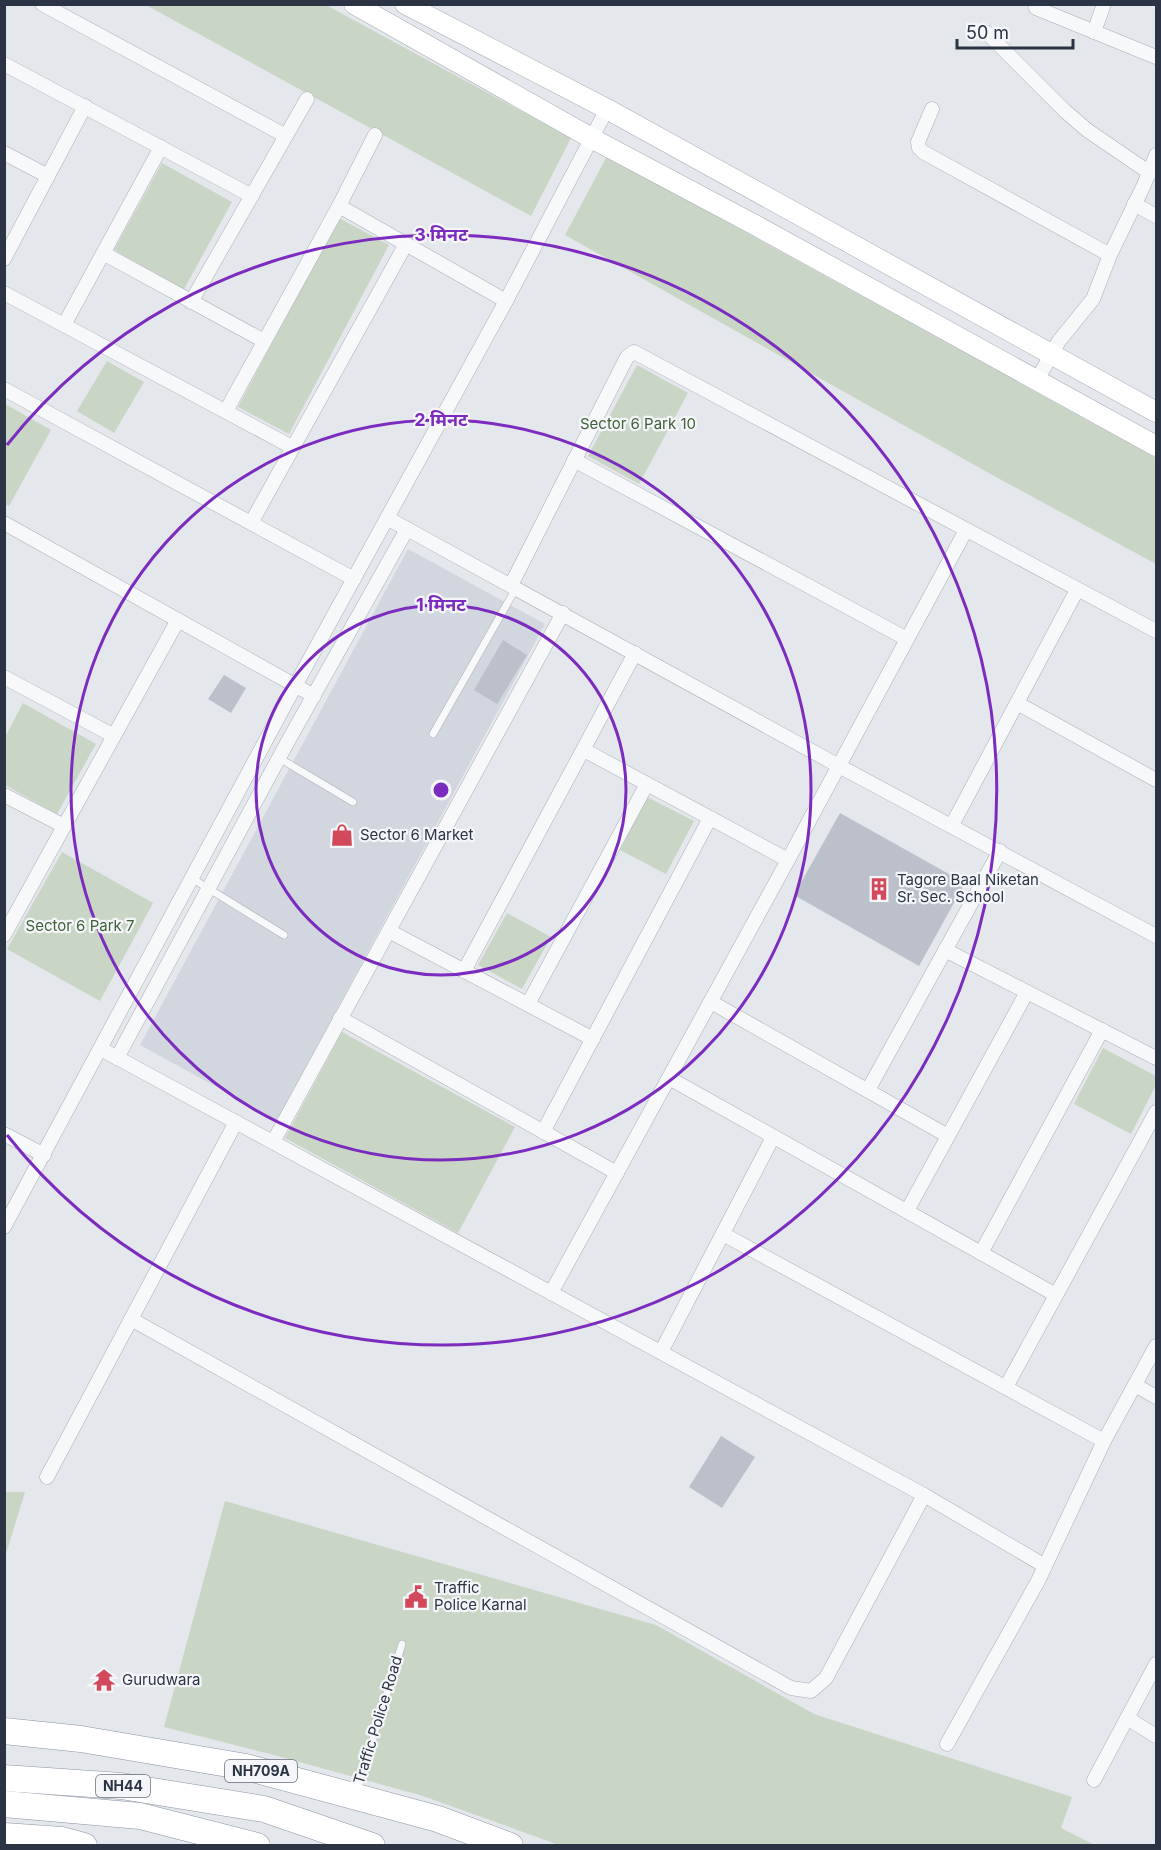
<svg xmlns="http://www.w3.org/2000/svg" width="1161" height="1850" font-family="Inter,'Noto Sans Devanagari',sans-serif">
<rect width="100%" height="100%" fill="#e4e7ec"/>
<path fill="#d2d6de" d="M 408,549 L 545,624 L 277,1120 L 140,1045 Z"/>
<g fill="#c9d6c5">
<path d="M 146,5 L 326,5 L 571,138 L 531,216 Z"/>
<path d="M 607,156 L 1156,458 L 1156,564 L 987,472 L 565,235 Z"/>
<path d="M 162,163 L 232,202 L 184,289 L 114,250 Z"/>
<path d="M 339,218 L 389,245 L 289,434 L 238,407 Z"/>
<path d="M 107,361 L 144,382 L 114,433 L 77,411 Z"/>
<path d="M 637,365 L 688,393 L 639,484 L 588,456 Z"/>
<path d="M 5,404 L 51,430 L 9,506 L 4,504 Z"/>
<path d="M 23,703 L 96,744 L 57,814 L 5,785 L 5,737 Z"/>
<path d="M 647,797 L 694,821 L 666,874 L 620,850 Z"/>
<path d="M 62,852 L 153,903 L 100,1001 L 7,949 Z"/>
<path d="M 507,913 L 551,937 L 522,989 L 478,965 Z"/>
<path d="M 342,1032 L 515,1127 L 458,1233 L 285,1138 Z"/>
<path d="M 1103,1048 L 1156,1076 L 1156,1085 L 1131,1134 L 1074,1104 Z"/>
<path d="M 5,1492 L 25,1492 L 5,1557 L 4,1492 Z"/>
<path d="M 225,1501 L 656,1625 L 814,1714 L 1072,1797 L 1061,1828 L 1095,1845 L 559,1845 L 423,1796 L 274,1755 L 164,1727 Z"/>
</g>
<g fill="#bbc0ca">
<path d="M 503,640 L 527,655 L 497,704 L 474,690 Z"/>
<path d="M 224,675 L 246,688 L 231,713 L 208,699 Z"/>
<path d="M 840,813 L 965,883 L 919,966 L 794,895 Z"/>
<path d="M 721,1436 L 755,1457 L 722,1508 L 689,1487 Z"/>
</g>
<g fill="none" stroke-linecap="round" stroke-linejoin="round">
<g stroke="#a9aeb7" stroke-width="8">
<g id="lane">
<path d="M 433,734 L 516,588"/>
<path d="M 279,758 L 353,802"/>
<path d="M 193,879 L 284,935"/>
<path d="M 357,1791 L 402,1644"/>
</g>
</g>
<g stroke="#a9aeb7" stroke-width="15">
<g id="street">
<path d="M 42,4 L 286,136"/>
<path d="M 1036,8 L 1156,57"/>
<path d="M 986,32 L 1065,111 L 1087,130 L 1150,173"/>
<path d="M 1094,32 L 1104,4"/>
<path d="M 4,64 L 252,196"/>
<path d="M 932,109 L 918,142 L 919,148 L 923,152 L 1110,255"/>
<path d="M 4,153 L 48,176"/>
<path d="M 1134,204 L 1156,216"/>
<path d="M 339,206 L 506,301"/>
<path d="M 103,253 L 264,341"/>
<path d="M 4,259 L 85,106"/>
<path d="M 4,293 L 292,447"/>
<path d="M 191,302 L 307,99"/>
<path d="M 64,325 L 161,147"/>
<path d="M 1037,380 L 1059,341 L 1093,299 L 1110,255 L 1144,185 L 1156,155"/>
<path d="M 4,389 L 354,579"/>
<path d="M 226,411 L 339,206 L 375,135"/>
<path d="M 574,460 L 907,639"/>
<path d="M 387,518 L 839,766 L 1156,936"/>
<path d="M 4,523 L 314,696"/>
<path d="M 251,523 L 406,244"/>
<path d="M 511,585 L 627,357 L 634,352 L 1156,631"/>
<path d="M 4,677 L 114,736"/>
<path d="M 1017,703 L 1156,780"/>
<path d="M 584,750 L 788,860"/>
<path d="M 4,795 L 64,826"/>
<path d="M 952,825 L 1077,590"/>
<path d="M 389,931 L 593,1039"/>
<path d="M 4,935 L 178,620"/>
<path d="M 945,950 L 1156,1058"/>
<path d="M 464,971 L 635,653"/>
<path d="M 711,1002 L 948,1136"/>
<path d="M 528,1004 L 647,784"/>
<path d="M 340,1018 L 617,1173"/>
<path d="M 101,1049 L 924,1495 L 1045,1566"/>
<path d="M 117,1058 L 287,743 L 407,529"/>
<path d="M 669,1078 L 1056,1295"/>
<path d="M 868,1090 L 1000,851"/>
<path d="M 543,1132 L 710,818"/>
<path d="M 4,1134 L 44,1155"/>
<path d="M 273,1142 L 563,613"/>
<path d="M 907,1211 L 1027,992"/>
<path d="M 4,1227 L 295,686 L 506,301 L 607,109"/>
<path d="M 723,1234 L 1104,1441"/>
<path d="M 981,1253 L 1102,1030"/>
<path d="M 551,1293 L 788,860 L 966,530"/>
<path d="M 131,1319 L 791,1688 L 811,1691 L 826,1678 L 924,1495"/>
<path d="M 661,1352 L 773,1137"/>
<path d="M 1135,1385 L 1156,1397"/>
<path d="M 1006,1387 L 1156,1112"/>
<path d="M 47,1477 L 236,1122"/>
<path d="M 1127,1718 L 1156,1736"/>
<path d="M 947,1744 L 1038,1581 L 1104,1441 L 1156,1346"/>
<path d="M 1094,1780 L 1156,1664"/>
</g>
</g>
<g stroke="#a9aeb7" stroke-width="21">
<g id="secondary">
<path d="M 354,4 L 593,139 L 755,225 L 1156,446"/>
<path d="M 405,4 L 607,109 L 1156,412"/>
</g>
</g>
<g stroke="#8b94a3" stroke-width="27">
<g id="highway">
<path d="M 4,1731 L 81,1739 L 246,1767 L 438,1819 L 510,1846"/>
<path d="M 4,1778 L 121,1786 L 264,1809 L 372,1846"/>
<path d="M 4,1804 L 140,1816 L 257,1846"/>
<path d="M 4,1836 L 62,1840 L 84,1846"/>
</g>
</g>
<use href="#lane" stroke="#f7f8fa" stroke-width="7"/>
<use href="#street" stroke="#f7f8fa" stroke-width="14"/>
<use href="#secondary" stroke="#fff" stroke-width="20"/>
<use href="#highway" stroke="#fff" stroke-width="26"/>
</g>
<g fill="none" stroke="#7b2cbf" stroke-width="3">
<circle cx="441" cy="790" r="185"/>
<circle cx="441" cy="790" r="370"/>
<path d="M7 445A555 555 0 1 1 7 1135"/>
</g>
<defs>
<g id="shop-bare" transform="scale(1.8)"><path d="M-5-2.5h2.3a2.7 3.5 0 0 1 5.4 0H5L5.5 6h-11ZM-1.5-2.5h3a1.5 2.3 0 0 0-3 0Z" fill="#d1495b" stroke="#f4f6f9" stroke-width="2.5" paint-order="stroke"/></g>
<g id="building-bare" transform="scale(1.8)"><path d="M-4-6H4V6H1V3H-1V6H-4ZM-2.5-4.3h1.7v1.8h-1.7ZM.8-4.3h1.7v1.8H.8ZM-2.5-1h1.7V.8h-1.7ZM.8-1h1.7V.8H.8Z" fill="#d1495b" stroke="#f4f6f9" stroke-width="2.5" paint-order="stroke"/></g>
<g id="civic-bare" transform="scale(1.8)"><path d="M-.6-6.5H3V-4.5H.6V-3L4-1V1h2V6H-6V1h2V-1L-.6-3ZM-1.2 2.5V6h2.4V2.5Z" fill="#d1495b" stroke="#f4f6f9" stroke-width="2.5" paint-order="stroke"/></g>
<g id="temple-bare" transform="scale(1.8)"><path d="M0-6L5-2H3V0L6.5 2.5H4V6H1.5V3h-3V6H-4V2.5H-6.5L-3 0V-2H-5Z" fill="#d1495b" stroke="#f4f6f9" stroke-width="2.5" paint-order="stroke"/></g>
</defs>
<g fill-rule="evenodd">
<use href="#shop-bare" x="342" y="835"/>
<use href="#building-bare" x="879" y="889"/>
<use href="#civic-bare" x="416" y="1597"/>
<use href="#temple-bare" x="104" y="1680"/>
</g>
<g text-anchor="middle" stroke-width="4.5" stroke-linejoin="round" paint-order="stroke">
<g fill="#f4f6f9" stroke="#676e7b" stroke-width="1.5">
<rect x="225" y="1760" width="72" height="22" rx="4.5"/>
<rect x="96" y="1775" width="54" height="22" rx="4.5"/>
</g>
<g font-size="14" font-weight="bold" fill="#2b3445">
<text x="261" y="1776">NH709A</text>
<text x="123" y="1791">NH44</text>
</g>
<g font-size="15" fill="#3f6138" stroke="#f4f6f9">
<text x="638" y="429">Sector 6 Park 10</text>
<text x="80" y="931">Sector 6 Park 7</text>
</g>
<g font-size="15" fill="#2b3445" stroke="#f4f6f9" text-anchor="start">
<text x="360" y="840">Sector 6 Market</text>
<text x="897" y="885">Tagore Baal Niketan<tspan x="897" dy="17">Sr. Sec. School</tspan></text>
<text x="434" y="1593">Traffic<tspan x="434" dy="17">Police Karnal</tspan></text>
<text x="122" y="1685">Gurudwara</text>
</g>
<g font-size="15" fill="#2b3445" stroke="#f4f6f9">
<text transform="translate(378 1720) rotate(-73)" y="5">Traffic Police Road</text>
</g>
</g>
<circle cx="441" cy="790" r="9" fill="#7b2cbf" stroke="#f4f6f9" stroke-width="3"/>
<g font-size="18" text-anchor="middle" font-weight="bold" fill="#7b2cbf" stroke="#f4f6f9" stroke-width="4.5" stroke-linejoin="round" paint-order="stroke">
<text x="441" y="241">3 मिनट</text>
<text x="441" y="426">2 मिनट</text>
<text x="441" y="611">1 मिनट</text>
</g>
<rect width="1161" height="1850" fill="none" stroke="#2b3445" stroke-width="12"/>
<path d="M957 39v9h116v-9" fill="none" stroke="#2b3445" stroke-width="3"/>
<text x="966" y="39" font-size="18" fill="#2b3445" stroke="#f4f6f9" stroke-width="4.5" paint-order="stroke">50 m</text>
</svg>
